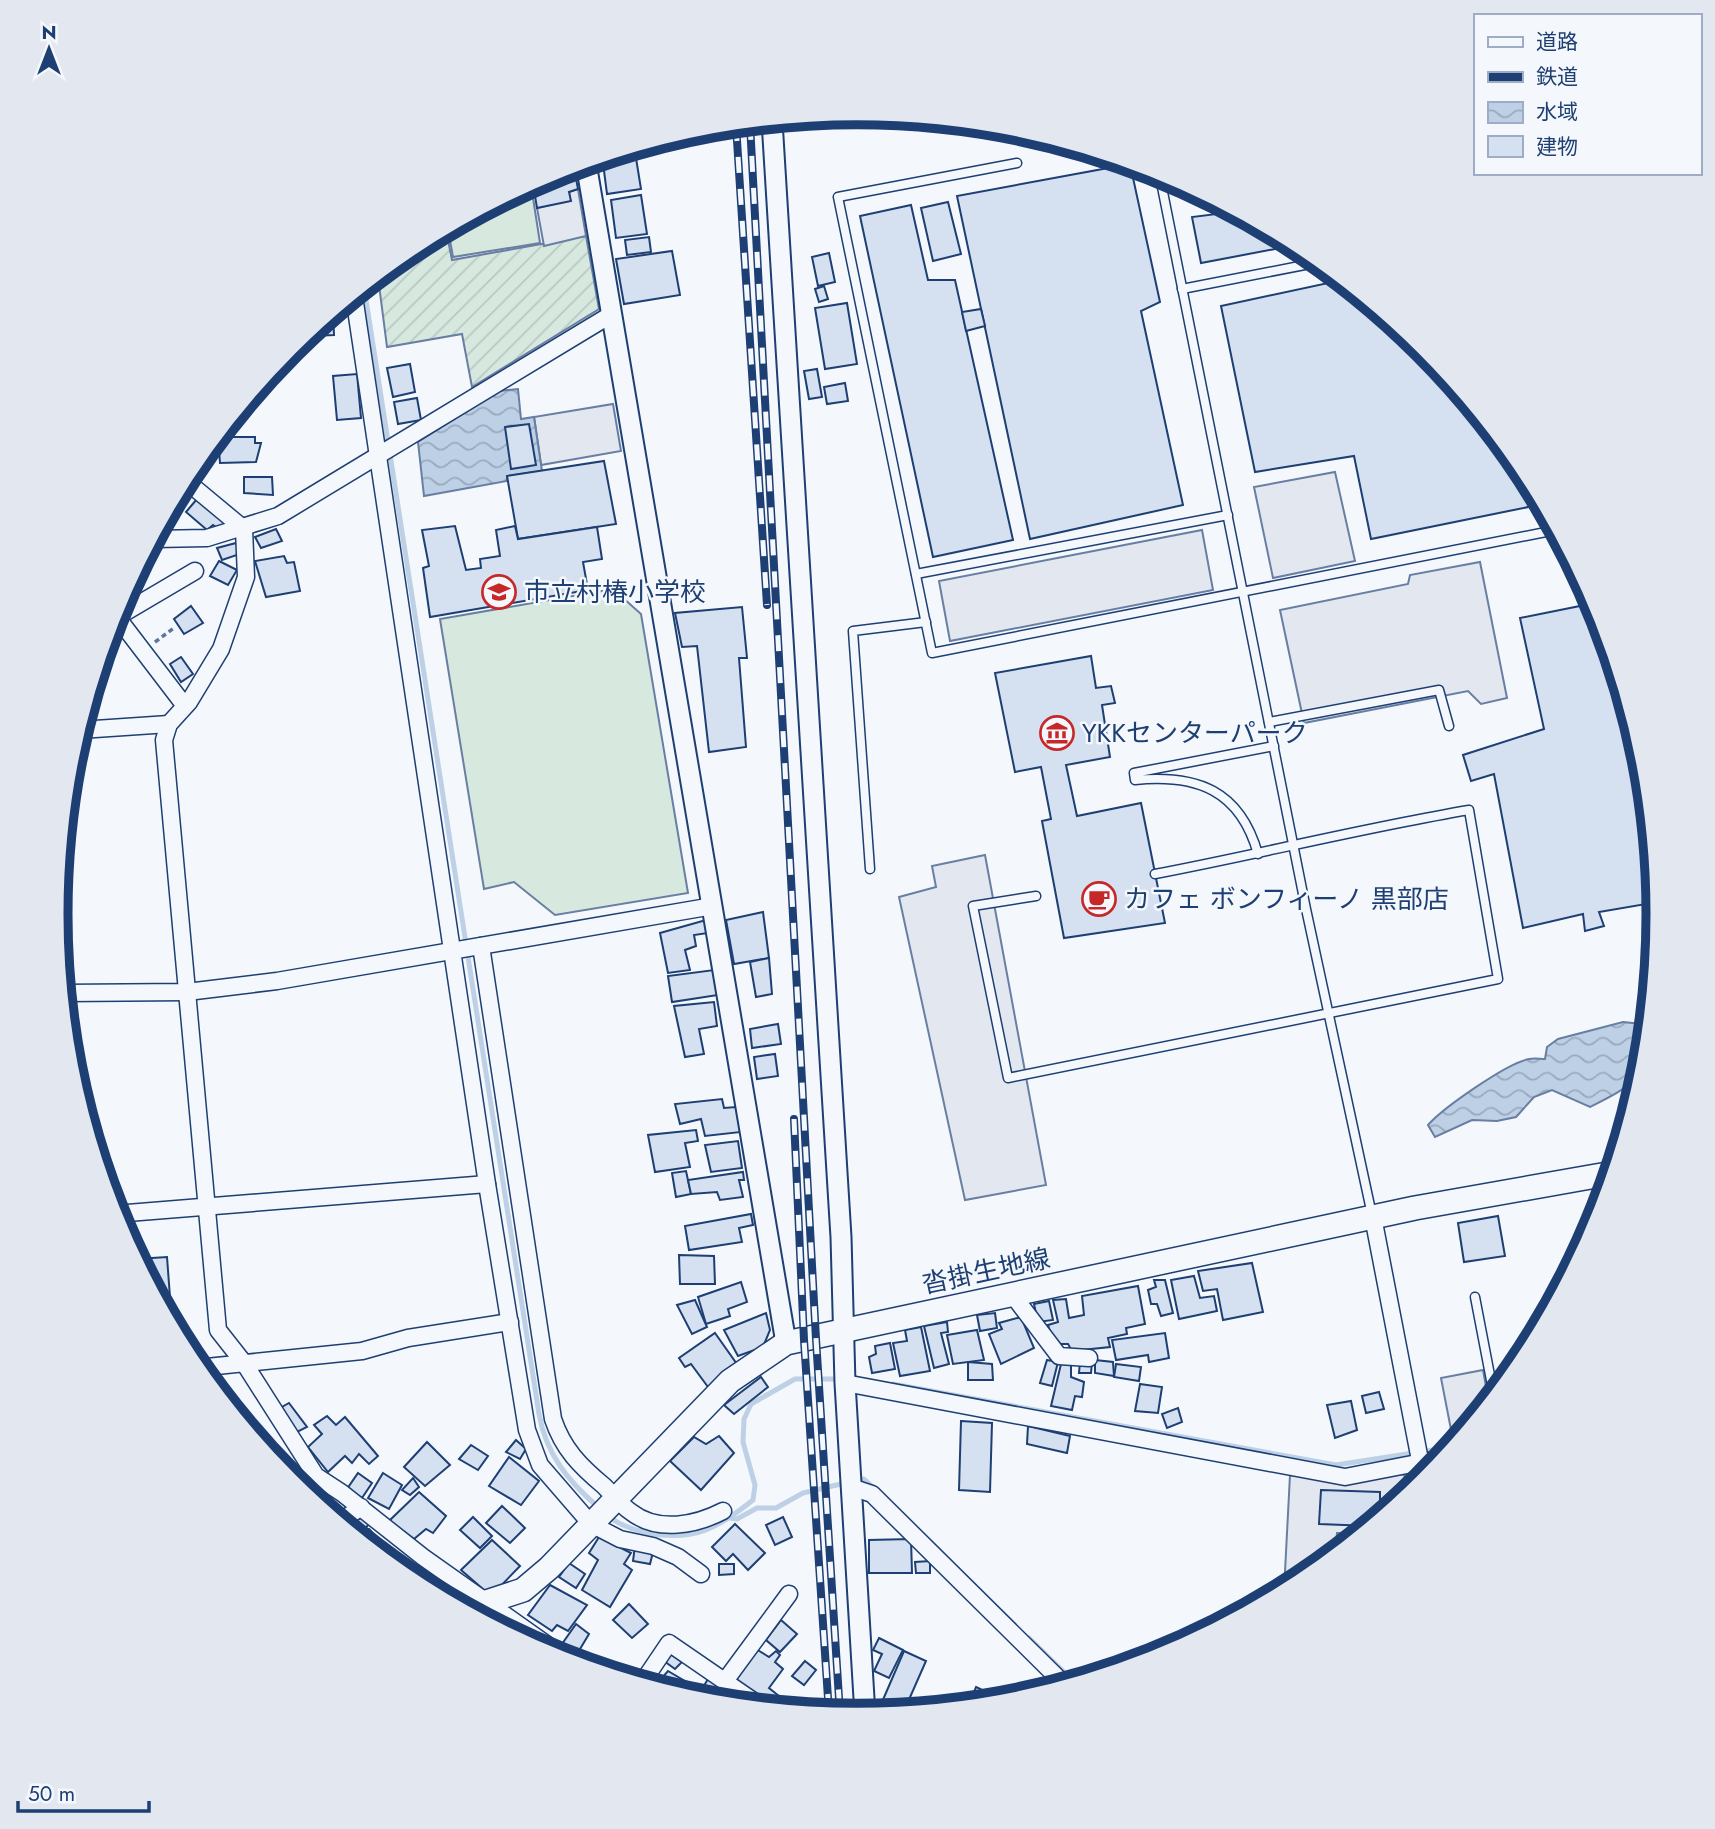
<svg xmlns="http://www.w3.org/2000/svg" width="1715" height="1829" font-family="Jost,'Noto Sans JP',sans-serif">
<defs>
<pattern id="garden-furrows" width="10" height="10" patternUnits="userSpaceOnUse" patternTransform="scale(1.75)"><rect width="10" height="10" fill="#d7e8df"/><path d="M-1 1l2-2M0 10L10 0M9 11l2-2" fill="none" stroke="#b8c8c3"/></pattern>
<pattern id="water-waves" width="16" height="10" patternUnits="userSpaceOnUse" patternTransform="scale(1.75)"><rect width="16" height="10" fill="#bed0e5"/><path d="M0 5q4-4 8 0t8 0" fill="none" stroke="#9aaabe"/></pattern>
</defs>
<rect width="100%" height="100%" fill="#f4f7fb"/>
<path fill="url(#garden-furrows)" stroke="#687fa3" stroke-width="2" d="M 446,230 L 452,260 L 586,236 L 599,309 L 472,387 L 462,334 L 387,347 L 378,277 L 413,248 Z"/>
<g fill="#d7e8df" stroke="#687fa3" stroke-width="2">
<path d="M 531,185 L 540,243 L 453,257 L 448,229 Z"/>
<path d="M 613,589 L 641,614 L 688,893 L 555,915 L 514,882 L 484,889 L 440,619 Z"/>
</g>
<g fill="#e3e8f0" stroke="#687fa3" stroke-width="2">
<path d="M 578,189 L 586,236 L 544,246 L 537,208 L 570,200 L 569,192 Z"/>
<path d="M 613,404 L 621,451 L 541,465 L 534,417 Z"/>
<path d="M 1335,472 L 1355,561 L 1273,578 L 1254,487 Z"/>
<path d="M 1202,530 L 1213,590 L 950,641 L 939,581 Z"/>
<path d="M 1480,562 L 1507,698 L 1481,704 L 1468,691 L 1304,723 L 1280,610 L 1408,584 L 1410,575 Z"/>
<path d="M 985,855 L 1046,1185 L 965,1200 L 899,897 L 936,887 L 932,866 Z"/>
<path d="M 1483,1370 L 1489,1403 L 1459,1438 L 1453,1440 L 1441,1378 Z"/>
<path d="M 1404,1474 L 1408,1494 L 1361,1533 L 1337,1533 L 1335,1554 L 1302,1581 L 1284,1591 L 1290,1475 L 1345,1483 Z"/>
</g>
<g fill="url(#water-waves)" stroke="#687fa3" stroke-width="2">
<path d="M 518,389 L 521,419 L 534,417 L 542,471 L 507,476 L 507,481 L 424,496 L 418,442 L 499,391 Z"/>
<path d="M 1623,1022 L 1642,1024 L 1647,1031 C 1643,1081 1632,1086 1590,1107 L 1552,1090 L 1534,1097 L 1516,1117 L 1497,1121 L 1472,1120 L 1435,1137 L 1428,1125 C 1443,1108 1507,1063 1529,1059 C 1534,1058 1540,1059 1545,1059 L 1547,1047 L 1558,1039 Z"/>
</g>
<g fill="none" stroke-linecap="round" stroke-linejoin="round">
<g stroke="#bed0e5" stroke-width="5">
<path d="M 364,287 L 539,1414 C 546,1454 568,1481 598,1507"/>
<path d="M 893,1384 L 1336,1465 L 1452,1447"/>
<path d="M 855,1481 L 864,1479 L 876,1490"/>
<path d="M 608,1516 C 619,1525 634,1530 648,1533 C 694,1542 718,1528 753,1500 L 755,1485 L 743,1442 L 744,1419 L 751,1404 L 795,1379 L 841,1379"/>
<path d="M 730,1518 L 737,1519 L 757,1508 L 776,1508 L 803,1493 L 845,1483"/>
<path d="M 1029,1638 L 1074,1682"/>
</g>
</g>
<g fill="#d5e0f0" stroke="#1d3f73" stroke-width="2">
<path d="M 636,158 L 641,189 L 607,194 L 603,163 Z"/>
<path d="M 1130,164 L 1160,302 L 1141,311 L 1183,505 L 1030,539 L 957,196 Z"/>
<path d="M 574,168 L 578,189 L 569,192 L 571,201 L 537,208 L 533,184 L 551,174 Z"/>
<path d="M 641,195 L 647,234 L 616,238 L 611,200 Z"/>
<path d="M 948,202 L 961,254 L 933,261 L 921,208 Z"/>
<path d="M 911,205 L 928,280 L 955,280 L 1013,540 L 933,557 L 860,216 Z"/>
<path d="M 1232,212 L 1233,222 L 1248,219 L 1296,245 L 1201,263 L 1192,217 Z"/>
<path d="M 649,237 L 651,252 L 627,255 L 625,240 Z"/>
<path d="M 672,251 L 680,295 L 624,304 L 616,259 Z"/>
<path d="M 829,253 L 835,282 L 818,286 L 812,257 Z"/>
<path d="M 1342,280 L 1425,348 L 1524,470 L 1543,504 L 1371,539 L 1354,456 L 1255,472 L 1221,306 Z"/>
<path d="M 824,286 L 828,299 L 819,302 L 815,289 Z"/>
<path d="M 847,303 L 857,364 L 825,369 L 815,308 Z"/>
<path d="M 981,309 L 985,326 L 966,331 L 962,312 Z"/>
<path d="M 333,313 L 334,335 L 311,336 L 311,331 Z"/>
<path d="M 410,364 L 415,392 L 393,397 L 387,368 Z"/>
<path d="M 817,369 L 822,397 L 809,399 L 804,371 Z"/>
<path d="M 357,374 L 361,418 L 337,420 L 333,376 Z"/>
<path d="M 845,383 L 848,401 L 827,404 L 824,387 Z"/>
<path d="M 417,398 L 421,420 L 398,424 L 394,402 Z"/>
<path d="M 529,424 L 536,465 L 511,469 L 505,427 Z"/>
<path d="M 218,437 L 255,437 L 255,443 L 261,443 L 256,462 L 220,463 Z"/>
<path d="M 604,461 L 616,524 L 518,539 L 507,476 Z"/>
<path d="M 244,477 L 272,477 L 273,495 L 244,493 Z"/>
<path d="M 181,488 L 187,491 L 167,514 Z"/>
<path d="M 197,499 L 228,523 L 220,530 L 213,525 L 207,530 L 186,512 Z"/>
<path d="M 455,526 L 466,570 L 481,568 L 480,559 L 500,556 L 496,530 L 515,526 L 518,539 L 597,527 L 602,559 L 583,562 L 588,590 L 430,617 L 423,568 L 429,566 L 422,530 Z"/>
<path d="M 276,529 L 282,541 L 261,548 L 255,537 Z"/>
<path d="M 236,543 L 240,554 L 222,560 L 217,548 Z"/>
<path d="M 284,556 L 287,563 L 294,562 L 300,591 L 266,597 L 255,561 Z"/>
<path d="M 219,561 L 237,570 L 228,585 L 210,576 Z"/>
<path d="M 1595,603 L 1642,752 L 1636,753 L 1649,817 L 1658,902 L 1599,912 L 1604,926 L 1585,931 L 1583,914 L 1523,928 L 1494,774 L 1471,781 L 1463,755 L 1544,729 L 1520,618 Z"/>
<path d="M 191,606 L 203,623 L 184,634 L 174,619 Z"/>
<path d="M 742,607 L 747,658 L 739,658 L 746,747 L 709,752 L 697,646 L 682,647 L 675,613 Z"/>
<path d="M 1091,656 L 1096,688 L 1111,686 L 1115,703 L 1102,705 L 1110,757 L 1066,765 L 1077,816 L 1141,803 L 1165,923 L 1064,938 L 1042,821 L 1051,819 L 1041,767 L 1015,772 L 995,673 Z"/>
<path d="M 181,657 L 193,674 L 181,682 L 170,664 Z"/>
<path d="M 763,912 L 769,958 L 734,964 L 726,920 Z"/>
<path d="M 706,920 L 708,933 L 694,935 L 696,946 L 685,950 L 690,970 L 668,973 L 660,933 Z"/>
<path d="M 769,958 L 772,994 L 756,997 L 750,962 Z"/>
<path d="M 714,970 L 718,995 L 672,1002 L 668,976 Z"/>
<path d="M 714,1002 L 717,1026 L 699,1029 L 704,1054 L 685,1057 L 674,1006 Z"/>
<path d="M 778,1024 L 781,1044 L 752,1048 L 750,1029 Z"/>
<path d="M 775,1054 L 778,1076 L 757,1079 L 754,1057 Z"/>
<path d="M 722,1099 L 724,1108 L 736,1107 L 741,1132 L 705,1136 L 701,1119 L 680,1124 L 675,1104 Z"/>
<path d="M 696,1130 L 698,1141 L 685,1143 L 690,1167 L 655,1172 L 648,1135 Z"/>
<path d="M 738,1141 L 742,1168 L 711,1172 L 705,1145 Z"/>
<path d="M 686,1171 L 691,1194 L 676,1197 L 672,1173 Z"/>
<path d="M 743,1172 L 744,1180 L 739,1180 L 743,1197 L 720,1200 L 717,1192 L 691,1194 L 688,1180 Z"/>
<path d="M 751,1214 L 753,1225 L 739,1228 L 742,1242 L 689,1250 L 685,1226 Z"/>
<path d="M 1498,1216 L 1505,1256 L 1464,1262 L 1458,1223 Z"/>
<path d="M 679,1255 L 714,1256 L 715,1284 L 680,1284 Z"/>
<path d="M 167,1257 L 172,1324 L 137,1259 Z"/>
<path d="M 1252,1263 L 1263,1312 L 1223,1320 L 1217,1289 L 1203,1291 L 1198,1271 Z"/>
<path d="M 1194,1276 L 1200,1298 L 1214,1296 L 1217,1311 L 1179,1319 L 1171,1280 Z"/>
<path d="M 1154,1280 L 1165,1280 L 1173,1313 L 1161,1316 L 1157,1304 L 1151,1304 L 1148,1290 L 1156,1287 Z"/>
<path d="M 741,1282 L 747,1302 L 728,1309 L 730,1316 L 706,1324 L 698,1297 Z"/>
<path d="M 1138,1286 L 1145,1324 L 1126,1328 L 1127,1334 L 1108,1338 L 1110,1347 L 1072,1351 L 1068,1344 L 1054,1344 L 1048,1325 L 1058,1322 L 1053,1300 L 1066,1299 L 1069,1318 L 1084,1315 L 1082,1296 Z"/>
<path d="M 695,1300 L 707,1327 L 692,1334 L 677,1305 Z"/>
<path d="M 1049,1301 L 1053,1320 L 1038,1322 L 1034,1304 Z"/>
<path d="M 766,1313 L 770,1330 L 763,1347 L 738,1356 L 724,1330 Z"/>
<path d="M 995,1313 L 997,1328 L 980,1331 L 977,1315 Z"/>
<path d="M 1021,1317 L 1034,1348 L 1001,1364 L 989,1334 L 1002,1329 L 999,1323 Z"/>
<path d="M 947,1322 L 948,1332 L 941,1333 L 949,1364 L 934,1368 L 924,1326 Z"/>
<path d="M 921,1327 L 930,1371 L 900,1376 L 893,1343 L 907,1341 L 905,1330 Z"/>
<path d="M 977,1330 L 984,1360 L 953,1364 L 947,1335 Z"/>
<path d="M 715,1333 L 739,1367 L 708,1387 L 691,1364 L 685,1367 L 679,1358 Z"/>
<path d="M 1165,1333 L 1169,1358 L 1149,1362 L 1148,1355 L 1116,1360 L 1112,1340 Z"/>
<path d="M 890,1343 L 895,1369 L 872,1373 L 869,1357 L 876,1354 L 875,1346 Z"/>
<path d="M 1047,1360 L 1058,1362 L 1052,1386 L 1040,1383 Z"/>
<path d="M 1095,1360 L 1113,1362 L 1114,1376 L 1095,1373 Z"/>
<path d="M 968,1362 L 992,1364 L 993,1380 L 968,1380 Z"/>
<path d="M 1080,1362 L 1092,1362 L 1091,1373 L 1079,1373 Z"/>
<path d="M 1061,1364 L 1071,1364 L 1071,1377 L 1084,1382 L 1082,1397 L 1075,1396 L 1072,1410 L 1051,1406 Z"/>
<path d="M 1116,1364 L 1141,1367 L 1139,1381 L 1114,1377 Z"/>
<path d="M 761,1377 L 768,1387 L 734,1414 L 724,1405 Z"/>
<path d="M 1140,1384 L 1162,1387 L 1158,1413 L 1135,1411 Z"/>
<path d="M 1379,1392 L 1384,1409 L 1366,1413 L 1362,1396 Z"/>
<path d="M 1351,1401 L 1357,1430 L 1335,1438 L 1327,1405 Z"/>
<path d="M 289,1403 L 307,1427 L 295,1433 L 280,1408 Z"/>
<path d="M 1178,1408 L 1182,1422 L 1167,1428 L 1162,1414 Z"/>
<path d="M 327,1416 L 336,1425 L 345,1417 L 378,1456 L 369,1464 L 359,1454 L 352,1463 L 345,1456 L 328,1472 L 308,1447 L 322,1434 L 314,1425 Z"/>
<path d="M 961,1421 L 992,1423 L 990,1492 L 959,1490 Z"/>
<path d="M 1028,1426 L 1070,1436 L 1067,1453 L 1027,1444 Z"/>
<path d="M 719,1436 L 734,1453 L 701,1490 L 670,1461 L 694,1437 L 706,1444 Z"/>
<path d="M 516,1440 L 526,1449 L 520,1459 L 506,1452 Z"/>
<path d="M 427,1442 L 450,1465 L 425,1486 L 404,1467 Z"/>
<path d="M 471,1445 L 488,1456 L 478,1470 L 459,1459 Z"/>
<path d="M 509,1457 L 539,1481 L 521,1505 L 489,1486 Z"/>
<path d="M 358,1473 L 372,1483 L 362,1498 L 347,1489 Z"/>
<path d="M 383,1473 L 402,1485 L 389,1509 L 368,1498 Z"/>
<path d="M 413,1478 L 419,1487 L 410,1495 L 402,1490 Z"/>
<path d="M 1321,1490 L 1380,1492 L 1380,1518 L 1370,1526 L 1319,1524 Z"/>
<path d="M 419,1492 L 446,1516 L 433,1533 L 426,1529 L 414,1539 L 389,1521 Z"/>
<path d="M 502,1506 L 525,1528 L 510,1543 L 486,1523 Z"/>
<path d="M 362,1516 L 370,1523 L 359,1535 L 351,1527 Z"/>
<path d="M 473,1517 L 492,1536 L 480,1548 L 460,1530 Z"/>
<path d="M 783,1517 L 792,1537 L 775,1545 L 766,1525 Z"/>
<path d="M 735,1524 L 765,1553 L 748,1570 L 733,1554 L 726,1561 L 712,1547 Z"/>
<path d="M 369,1529 L 396,1559 L 391,1563 L 359,1537 Z"/>
<path d="M 599,1537 L 631,1553 L 624,1564 L 632,1570 L 610,1607 L 582,1590 L 598,1560 L 589,1553 Z"/>
<path d="M 911,1539 L 912,1573 L 869,1573 L 869,1540 Z"/>
<path d="M 492,1540 L 520,1566 L 491,1596 L 461,1570 Z"/>
<path d="M 635,1546 L 653,1552 L 650,1564 L 633,1561 Z"/>
<path d="M 405,1561 L 414,1570 L 423,1563 L 435,1573 L 425,1582 L 435,1593 L 397,1569 Z"/>
<path d="M 930,1561 L 930,1573 L 916,1573 L 915,1562 Z"/>
<path d="M 569,1563 L 585,1574 L 576,1588 L 559,1577 Z"/>
<path d="M 719,1564 L 734,1564 L 734,1574 L 719,1575 Z"/>
<path d="M 440,1577 L 463,1595 L 456,1604 L 430,1587 Z"/>
<path d="M 550,1585 L 587,1605 L 568,1631 L 557,1625 L 552,1631 L 528,1615 Z"/>
<path d="M 629,1604 L 648,1624 L 632,1638 L 613,1620 Z"/>
<path d="M 487,1614 L 499,1621 L 494,1625 L 483,1619 Z"/>
<path d="M 781,1620 L 797,1634 L 780,1652 L 766,1640 Z"/>
<path d="M 576,1624 L 589,1634 L 577,1654 L 562,1644 Z"/>
<path d="M 879,1638 L 903,1650 L 889,1678 L 874,1671 L 882,1654 L 873,1650 Z"/>
<path d="M 756,1649 L 769,1657 L 776,1651 L 780,1655 L 775,1662 L 783,1669 L 769,1688 L 779,1696 L 771,1704 L 734,1680 Z"/>
<path d="M 904,1651 L 926,1661 L 904,1711 L 882,1702 Z"/>
<path d="M 669,1653 L 682,1662 L 675,1669 L 664,1661 Z"/>
<path d="M 805,1661 L 816,1670 L 804,1685 L 792,1676 Z"/>
<path d="M 668,1671 L 690,1684 L 682,1695 L 648,1685 L 653,1676 L 661,1679 Z"/>
<path d="M 708,1679 L 724,1691 L 716,1702 L 696,1699 Z"/>
<path d="M 976,1687 L 993,1695 L 990,1703 L 969,1705 Z"/>
<path d="M 730,1696 L 740,1703 L 739,1704 L 725,1703 Z"/>
</g>
<g fill="none" stroke-linecap="round" stroke-linejoin="round">
<g stroke="#1d3f73" stroke-width="11">
<g id="service">
<path d="M 1017,163 L 838,197 L 932,653 L 1556,530"/>
<path d="M 1159,172 L 1306,909 L 1372,1215"/>
<path d="M 1182,289 L 1320,262"/>
<path d="M 916,574 L 1228,515"/>
<path d="M 1269,722 L 1439,690 L 1449,726"/>
<path d="M 1258,854 C 1240,790 1197,774 1135,780 L 1134,773 L 1274,746"/>
<path d="M 870,869 L 853,631 L 926,622"/>
<path d="M 1036,896 L 973,906 L 1008,1078 L 1498,979 L 1469,810 C 1363,828 1260,854 1155,874"/>
<path d="M 1475,1297 L 1494,1396"/>
</g>
</g>
<g stroke="#1d3f73" stroke-width="19">
<g id="minor">
<path d="M 1001,127 L 1017,129"/>
<path d="M 354,296 L 487,1184 L 527,1430 L 540,1465 L 591,1524 L 620,1539 L 653,1546 L 678,1557 L 701,1574"/>
<path d="M 185,480 L 244,529 L 246,577 L 221,649 L 189,702 L 169,724 L 164,740 L 218,1330 L 244,1363 L 316,1476 L 342,1493 L 423,1557 L 570,1661"/>
<path d="M 154,539 L 207,538 L 278,516 L 612,314"/>
<path d="M 117,617 L 195,571"/>
<path d="M 114,618 L 117,617 L 185,706"/>
<path d="M 80,730 L 169,724"/>
<path d="M 481,946 L 553,1419 C 563,1449 580,1466 604,1486 C 613,1495 621,1505 631,1512 C 658,1533 696,1525 723,1511"/>
<path d="M 64,993 L 187,992 L 277,981 L 713,906"/>
<path d="M 115,1214 L 487,1184"/>
<path d="M 1373,1217 L 1424,1481"/>
<path d="M 1012,1294 L 1059,1356 L 1089,1358"/>
<path d="M 197,1368 L 362,1351 L 408,1338 L 510,1322"/>
<path d="M 845,1383 L 1345,1477 L 1443,1458"/>
<path d="M 851,1487 L 872,1494 L 1065,1685"/>
<path d="M 340,1522 L 361,1507"/>
<path d="M 725,1681 L 789,1594"/>
<path d="M 642,1683 L 669,1643 L 762,1707"/>
</g>
</g>
<g stroke="#1d3f73" stroke-width="23">
<g id="tertiary">
<path d="M 772,121 L 841,1237 L 845,1383 L 865,1715"/>
<path d="M 586,163 L 786,1343"/>
</g>
</g>
<g stroke="#1d3f73" stroke-width="26">
<path id="secondary" d="M 465,1609 L 523,1590 L 549,1568 L 730,1381 L 786,1343 L 1415,1208 L 1613,1173"/>
</g>
<path stroke="#5e769c" stroke-width="3.5" stroke-dasharray="5 3.5" stroke-linecap="butt" d="M 155,642 L 174,628"/>
<use href="#service" stroke="#f4f7fb" stroke-width="8"/>
<use href="#minor" stroke="#f4f7fb" stroke-width="16"/>
<use href="#tertiary" stroke="#f4f7fb" stroke-width="19"/>
<use href="#secondary" stroke="#f4f7fb" stroke-width="23"/>
<g stroke="#1d3f73" stroke-width="8">
<g id="rail">
<path d="M 750,124 L 816,1339 L 840,1714"/>
<path d="M 736,125 L 767,605"/>
<path d="M 794,1119 L 804,1340 L 829,1713"/>
</g>
</g>
<use href="#rail" stroke="#f4f7fb" stroke-width="5" stroke-dasharray="16" stroke-linecap="butt"/>
</g>
<defs>
<g id="school-ring" transform="scale(1.75)"><circle r="9.5" fill="#f4f7fb" stroke="#c62828" stroke-width="1.5"/><path d="M0-5L7-2L0 1L-7-2ZM-4 1L0 2.5L4 1V4Q0 6-4 4Z" fill="#c62828"/></g>
<g id="museum-ring" transform="scale(1.75)"><circle r="9.5" fill="#f4f7fb" stroke="#c62828" stroke-width="1.5"/><path d="M0-6L6-3V-2H-6V-3ZM-5-1h2V3h-2ZM-1-1h2V3h-2ZM3-1h2V3H3ZM-6 4H6V6H-6Z" fill="#c62828"/></g>
<g id="cafe-ring" transform="scale(1.75)"><circle r="9.5" fill="#f4f7fb" stroke="#c62828" stroke-width="1.5"/><path d="M-5.5-4.5H6V0H3Q3 3.5 0 3.5H-2.5Q-5.5 3.5-5.5 0ZM3-3.2v2h1.7v-2ZM-6 4.5H4V6H-6Z" fill="#c62828"/></g>
</defs>
<g fill-rule="evenodd">
<use href="#school-ring" x="499" y="592"/>
<use href="#museum-ring" x="1057" y="733"/>
<use href="#cafe-ring" x="1099" y="899"/>
</g>
<g text-anchor="middle" stroke-width="5" stroke-linejoin="round" paint-order="stroke">
<g font-size="26" fill="#1d3f73" stroke="#f4f7fb" text-anchor="start">
<text x="524" y="601">市立村椿小学校</text>
<text x="1082" y="742">YKKセンターパーク</text>
<text x="1124" y="908">カフェ ボンフィーノ 黒部店</text>
</g>
<g font-size="26" fill="#1d3f73" stroke="#f4f7fb">
<text transform="translate(986 1271) rotate(-12)" y="9">沓掛生地線</text>
</g>
</g>
<path d="M0 0H1715V1829H0ZM68 914a789 789 0 1 1 1578 0a789 789 0 1 1-1578 0Z" fill="#e3e8f0" fill-rule="evenodd"/>
<path fill="none" stroke="#1d3f73" stroke-width="9" d="M68 914a789 789 0 1 1 1578 0a789 789 0 1 1-1578 0Z"/>
<rect x="1474" y="14" width="228" height="161" fill="#f4f7fb" stroke="#9eadc5" stroke-width="2"/>
<rect x="1488" y="37" width="35" height="10" fill="#f4f7fb" stroke="#9eadc5" stroke-width="2"/>
<text x="1536" y="49" font-size="21" fill="#1d3f73">道路</text>
<rect x="1488" y="72" width="35" height="10" fill="#1d3f73" stroke="#9eadc5" stroke-width="2"/>
<text x="1536" y="84" font-size="21" fill="#1d3f73">鉄道</text>
<rect x="1488" y="102" width="35" height="21" fill="url(#water-waves)" stroke="#9eadc5" stroke-width="2"/>
<text x="1536" y="119" font-size="21" fill="#1d3f73">水域</text>
<rect x="1488" y="136" width="35" height="21" fill="#d5e0f0" stroke="#9eadc5" stroke-width="2"/>
<text x="1536" y="154" font-size="21" fill="#1d3f73">建物</text>
<g transform="translate(49 49)" stroke="#f4f7fb" stroke-width="5" paint-order="stroke">
<path d="M0-5L12 26L0 18L-12 26Z" fill="#1d3f73"/>
<text y="-10" font-size="19" font-weight="bold" text-anchor="middle" fill="#1d3f73">N</text>
</g>
<path d="M18 1801v10h131v-10" fill="none" stroke="#1d3f73" stroke-width="3.5"/>
<text x="28" y="1801" font-size="21" fill="#1d3f73" stroke="#f4f7fb" stroke-width="5" paint-order="stroke">50 m</text>
</svg>
